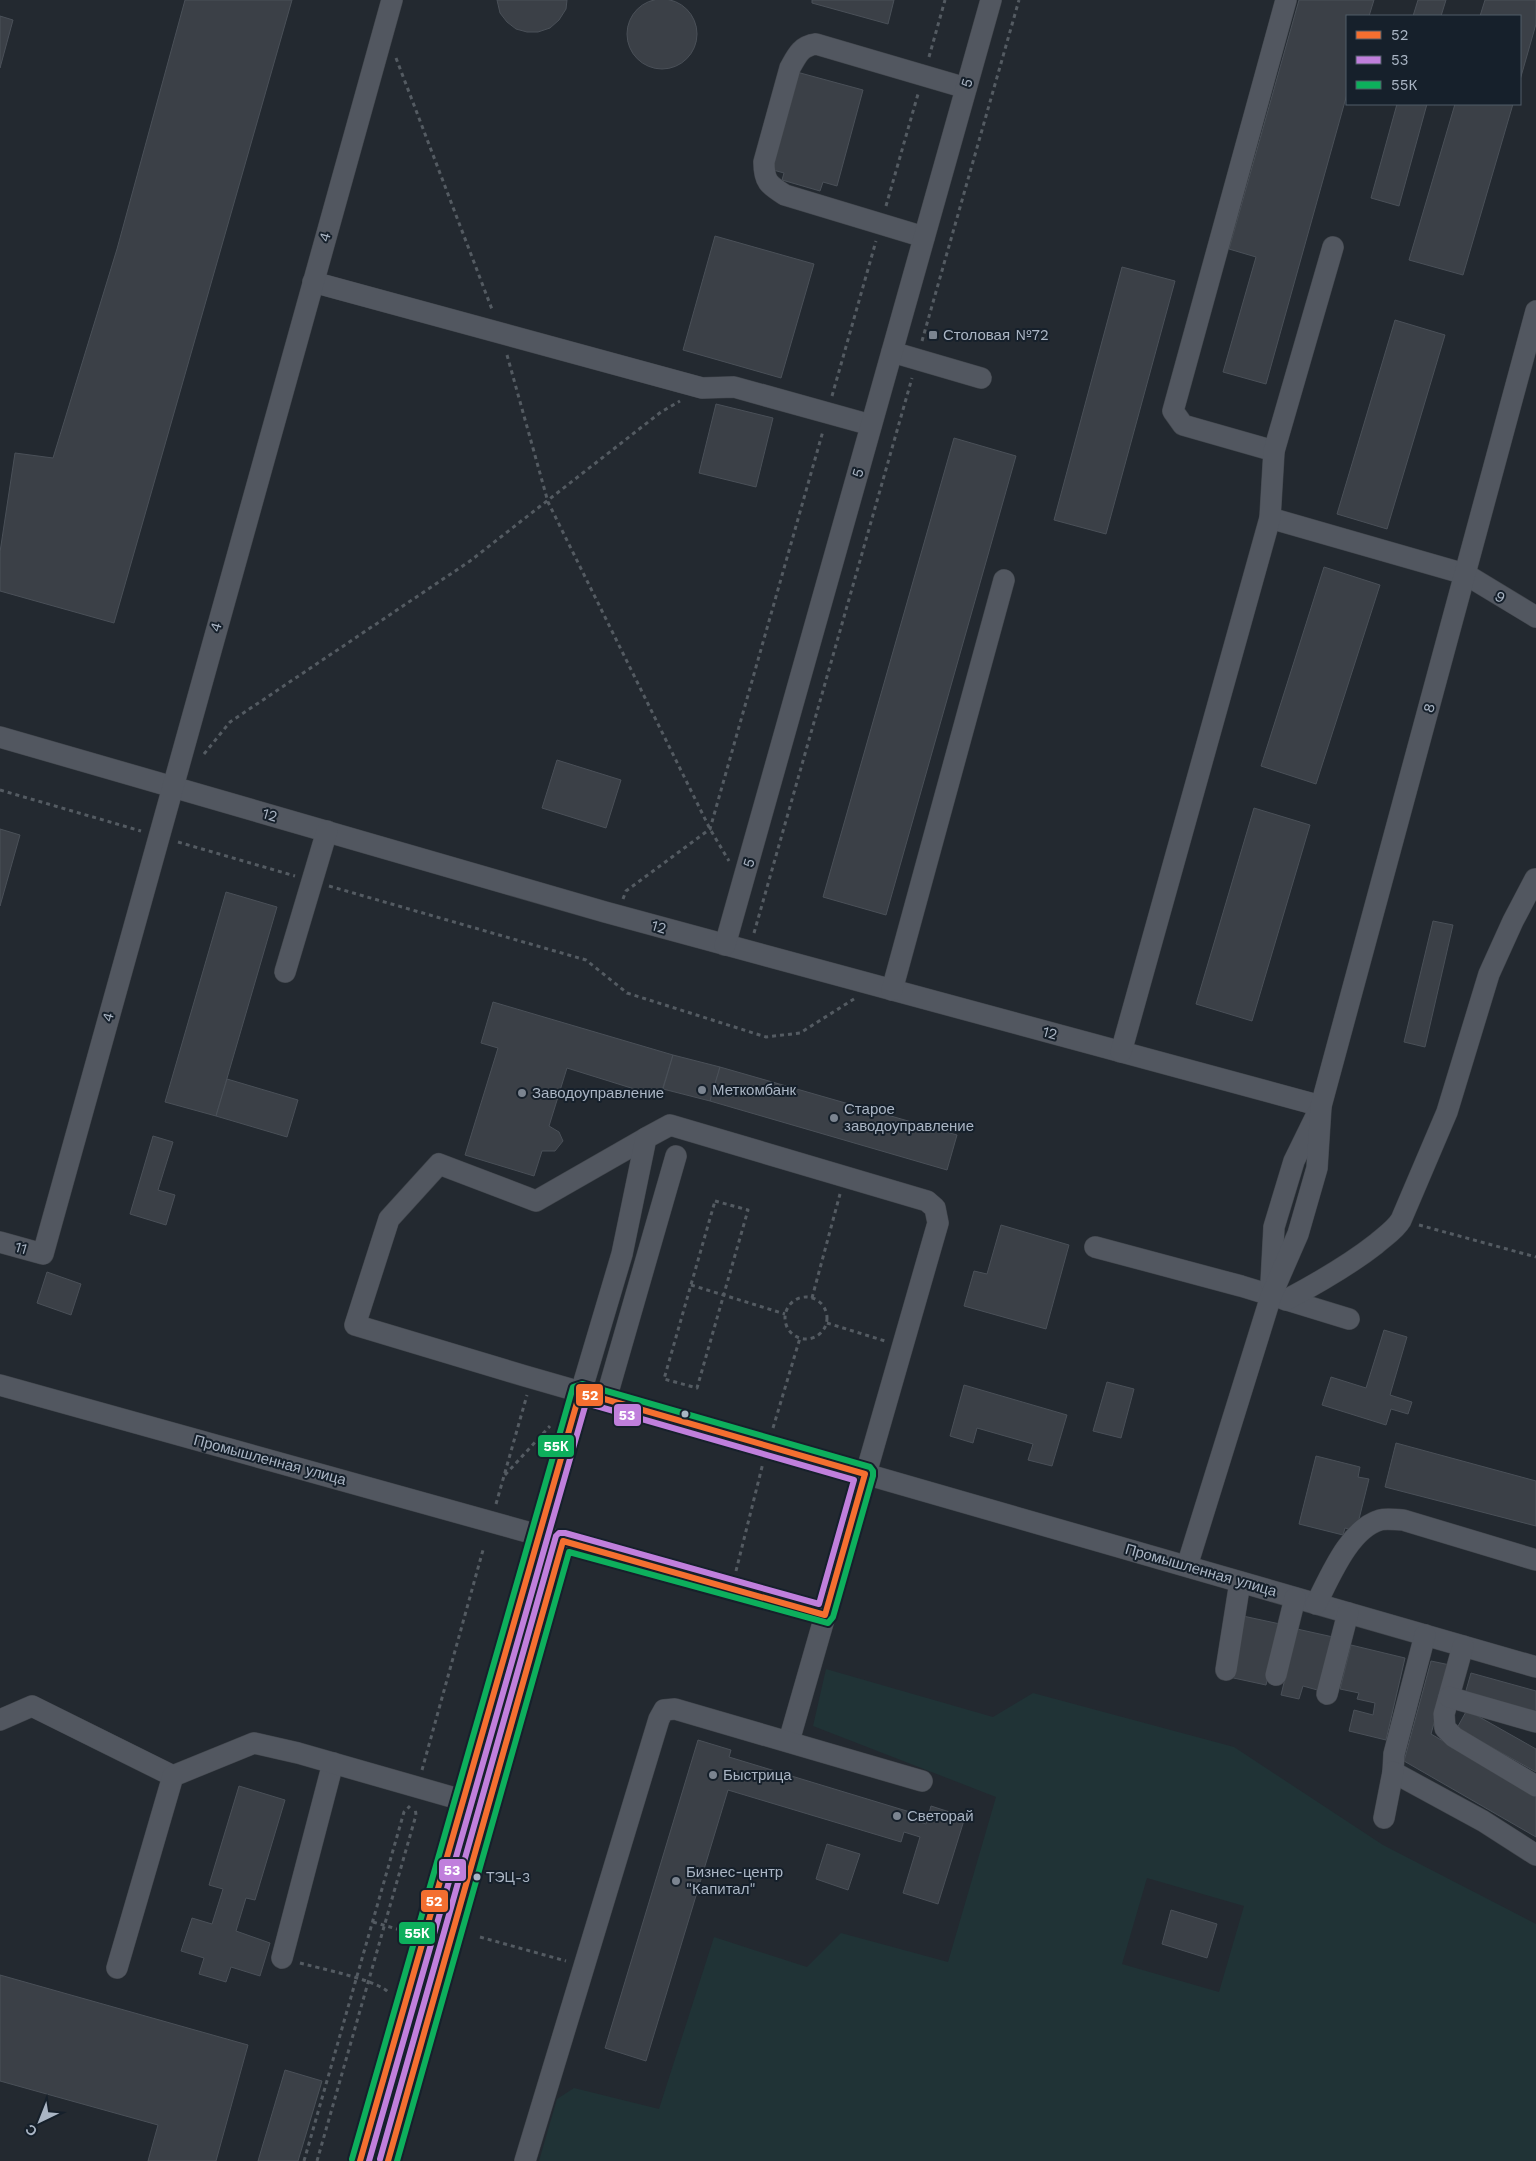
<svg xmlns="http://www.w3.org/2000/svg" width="1536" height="2161" font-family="'Work Sans',sans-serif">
<rect width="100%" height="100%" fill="#232930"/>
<g fill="#203336" fill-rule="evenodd">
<path d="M 532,1591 L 540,1594 L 486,1780 L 478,1778 Z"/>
<path d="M 826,1669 L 993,1717 L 1033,1693 L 1234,1747 L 1383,1845 L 1536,1924 L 1536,2161 L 539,2161 L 557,2099 L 574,2088 L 659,2109 L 714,1937 L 807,1967 L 841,1933 L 948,1962 L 996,1797 L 813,1726 ZM 1147,1878 L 1244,1906 L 1219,1992 L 1122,1964 Z"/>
<path d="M 462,1836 L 470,1839 L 379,2161 L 371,2161 Z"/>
</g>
<g fill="#3b4047" stroke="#4a5058">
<circle cx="662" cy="34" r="35"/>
<path d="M 185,0 L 292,0 L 114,623 L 0,591 L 0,552 L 15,453 L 53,458 L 117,249 Z"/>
<path d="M 497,0 L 567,0 L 566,9 L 559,20 L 550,28 L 538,32 L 527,32 L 516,29 L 507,22 L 500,13 Z"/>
<path d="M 812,0 L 894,0 L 888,24 L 812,3 Z"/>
<path d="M 1299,0 L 1374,0 L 1369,16 L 1347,16 L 1347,94 L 1266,384 L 1223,372 L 1256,257 L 1229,249 Z"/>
<path d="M 1418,0 L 1446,0 L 1441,16 L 1413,16 Z"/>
<path d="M 1485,0 L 1536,0 L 1536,24 L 1520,80 L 1520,16 L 1480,16 Z"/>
<path d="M 0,16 L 13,20 L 0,68 Z"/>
<path d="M 793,71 L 863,90 L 837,186 L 823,182 L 820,191 L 782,180 L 784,173 L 766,168 Z"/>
<path d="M 1397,104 L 1427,104 L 1399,206 L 1371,198 Z"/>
<path d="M 1455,104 L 1513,104 L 1463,275 L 1409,260 Z"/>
<path d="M 715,236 L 814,264 L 781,378 L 683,350 Z"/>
<path d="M 1122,267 L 1175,281 L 1106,534 L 1054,520 Z"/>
<path d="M 1395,320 L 1445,335 L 1387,529 L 1337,514 Z"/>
<path d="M 716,404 L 773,418 L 756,487 L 699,473 Z"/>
<path d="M 954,438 L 1016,456 L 886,915 L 823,897 Z"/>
<path d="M 1324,567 L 1380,585 L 1316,784 L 1261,766 Z"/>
<path d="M 557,760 L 621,780 L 606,828 L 542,808 Z"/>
<path d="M 1254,808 L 1310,825 L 1252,1021 L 1196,1004 Z"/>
<path d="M 0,829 L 20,835 L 0,906 Z"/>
<path d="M 226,892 L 277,907 L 216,1116 L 165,1102 Z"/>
<path d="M 1433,921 L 1453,925 L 1425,1047 L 1404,1042 Z"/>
<path d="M 493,1002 L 673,1055 L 660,1097 L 567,1068 L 549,1126 L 559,1132 L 563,1141 L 555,1151 L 542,1151 L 534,1176 L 465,1155 L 498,1048 L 481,1043 Z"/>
<path d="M 673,1055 L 720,1067 L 710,1101 L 663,1089 Z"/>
<path d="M 720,1067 L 957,1135 L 947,1170 L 710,1101 Z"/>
<path d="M 227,1079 L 298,1100 L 287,1137 L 216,1116 Z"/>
<path d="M 153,1136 L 173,1142 L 158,1190 L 175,1195 L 166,1225 L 130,1214 Z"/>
<path d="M 1001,1225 L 1069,1245 L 1046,1329 L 964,1306 L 974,1271 L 987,1274 Z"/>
<path d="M 47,1272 L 81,1284 L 71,1315 L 37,1303 Z"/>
<path d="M 1384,1330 L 1407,1337 L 1390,1395 L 1412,1402 L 1408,1414 L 1391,1409 L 1386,1425 L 1322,1405 L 1331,1377 L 1366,1388 Z"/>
<path d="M 1107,1382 L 1134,1389 L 1121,1438 L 1093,1431 Z"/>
<path d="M 964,1385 L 1067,1415 L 1052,1466 L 1028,1460 L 1033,1444 L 977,1428 L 973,1443 L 950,1436 Z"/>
<path d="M 1396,1443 L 1536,1481 L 1536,1526 L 1385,1487 Z"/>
<path d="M 1316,1456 L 1360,1467 L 1358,1477 L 1369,1479 L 1356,1531 L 1345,1528 L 1343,1535 L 1299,1524 Z"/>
<path d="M 1243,1616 L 1280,1624 L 1266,1685 L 1229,1677 Z"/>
<path d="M 1297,1629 L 1333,1637 L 1321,1691 L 1303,1686 L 1299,1699 L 1281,1695 Z"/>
<path d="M 1351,1645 L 1405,1658 L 1386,1740 L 1349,1731 L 1354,1710 L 1373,1715 L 1375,1703 L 1357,1699 L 1359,1693 L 1340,1689 Z"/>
<path d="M 1431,1661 L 1450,1665 L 1431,1734 L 1536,1795 L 1536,1837 L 1404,1761 Z"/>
<path d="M 1471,1673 L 1536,1691 L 1536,1714 L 1465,1694 Z"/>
<path d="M 1467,1710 L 1536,1749 L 1536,1772 L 1457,1728 Z"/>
<path d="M 698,1740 L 731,1750 L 729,1757 L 910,1812 L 908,1818 L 926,1824 L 931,1806 L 965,1817 L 938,1904 L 903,1893 L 920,1837 L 904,1832 L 901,1842 L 728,1790 L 646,2061 L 605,2048 Z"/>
<path d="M 239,1786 L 285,1800 L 255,1900 L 246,1898 L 236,1931 L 270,1943 L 260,1976 L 231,1967 L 226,1982 L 199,1974 L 204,1958 L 181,1951 L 192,1918 L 212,1924 L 223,1889 L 209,1885 Z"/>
<path d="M 827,1844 L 860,1854 L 848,1890 L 816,1879 Z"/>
<path d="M 1171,1910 L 1217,1924 L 1207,1958 L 1162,1944 Z"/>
<path d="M 0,1975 L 248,2045 L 216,2161 L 148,2161 L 158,2125 L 0,2081 Z"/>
<path d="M 285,2070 L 322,2081 L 298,2161 L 258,2161 Z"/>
</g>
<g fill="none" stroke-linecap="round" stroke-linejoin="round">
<g stroke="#40454b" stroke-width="22">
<g id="minor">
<path d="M 924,237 L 785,195 C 769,185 764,182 764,162 L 790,68 C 797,55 801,46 816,44 L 966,88"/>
<path d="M 313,282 L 702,388 L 734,387 L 871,425"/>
<path d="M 892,352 L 981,378"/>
<path d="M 1274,451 L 1183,425 L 1173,411 L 1286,0"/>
<path d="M 1270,518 L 1465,574 L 1536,617"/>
<path d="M 0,737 L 605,912 L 1321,1106"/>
<path d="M 725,945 L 991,0"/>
<path d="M 285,972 L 327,831"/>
<path d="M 892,990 L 1004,580"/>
<path d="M 1121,1052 L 1270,518 L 1274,451 L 1333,247"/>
<path d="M 646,1138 L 536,1201 L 439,1164 L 389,1219 L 355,1325 L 525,1376 L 1536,1667"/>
<path d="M 0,1242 L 43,1254 L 392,0"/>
<path d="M 1095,1247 L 1241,1286 L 1349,1319"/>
<path d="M 1271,1283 L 1274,1227 L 1294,1161 L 1317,1114"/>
<path d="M 1286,1300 C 1318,1283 1348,1266 1376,1244 C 1385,1236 1395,1230 1401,1220 L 1447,1112 L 1489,974 L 1513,921 L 1535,879"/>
<path d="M 0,1385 L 825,1615"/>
<path d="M 606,1399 L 676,1156"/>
<path d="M 1187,1566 L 1271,1296 L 1298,1234 L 1317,1168 L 1321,1106 L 1536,311"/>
<path d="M 1316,1604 C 1330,1577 1349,1529 1380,1520 C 1387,1518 1396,1520 1403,1520 L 1536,1560"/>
<path d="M 1425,1635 L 1394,1754 L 1393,1772 L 1483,1821 L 1536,1855"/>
<path d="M 1463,1646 L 1444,1714 L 1445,1728 L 1454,1737 L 1536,1786"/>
<path d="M 1226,1670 L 1240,1582"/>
<path d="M 1276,1675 L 1295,1598"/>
<path d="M 1327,1694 L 1348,1613"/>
<path d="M 1449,1697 L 1536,1722"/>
<path d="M 0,1720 L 32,1706 L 173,1776"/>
<path d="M 1384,1818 L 1393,1772"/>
<path d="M 282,1958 L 333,1763"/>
<path d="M 117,1968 L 173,1776 L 254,1743 L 298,1753 L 476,1804"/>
<path d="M 360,2161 L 550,1496 L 622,1254 L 646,1138 L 670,1125 L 927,1201 L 935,1208 L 938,1223 L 789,1741"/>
<path d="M 388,2161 L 563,1541"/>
<path d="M 525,2161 L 659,1719 L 664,1710 L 675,1709 L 922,1781"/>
</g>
</g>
<g stroke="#545b62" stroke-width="3" stroke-dasharray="4 4" stroke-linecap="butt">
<path d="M 929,57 L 945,0"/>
<path d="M 396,58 L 493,312"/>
<path d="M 886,206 L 918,94"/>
<path d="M 922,341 L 1019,0"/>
<path d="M 507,355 L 548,502 L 710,829 L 729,861"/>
<path d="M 832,396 L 876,241"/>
<path d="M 204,754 L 230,722 L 470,561 L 661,412 L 680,401"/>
<path d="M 0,790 L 141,831"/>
<path d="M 178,842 L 295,876"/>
<path d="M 329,886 L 586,960 L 627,993 L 766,1037 L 800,1033 L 854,999"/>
<path d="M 623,899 L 626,891 L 710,829 L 823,431"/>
<path d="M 754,933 L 912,378"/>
<path d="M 715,1201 L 748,1210 L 697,1388 L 664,1379 Z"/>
<path d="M 1419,1225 L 1536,1257"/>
<path d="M 691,1285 L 785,1314"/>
<circle cx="806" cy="1318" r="21"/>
<path d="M 812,1298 L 840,1194"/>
<path d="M 827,1323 L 885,1341"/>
<path d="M 773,1428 L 800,1338"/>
<path d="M 505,1475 L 550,1426"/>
<path d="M 496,1504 L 527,1395"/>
<path d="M 736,1571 L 763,1463"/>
<path d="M 422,1770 L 483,1550"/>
<path d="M 373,1922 L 407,1932"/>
<path d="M 480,1937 L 566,1961"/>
<path d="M 300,1963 C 318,1968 377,1980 388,1992"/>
<path d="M 304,2161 L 404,1812 L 410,1806"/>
<path d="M 317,2161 L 416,1815 L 415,1807"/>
</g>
<use href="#minor" stroke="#525760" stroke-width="21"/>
<g stroke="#16202b" stroke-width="10">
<path id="bus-1" d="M 360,2161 L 580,1392 L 865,1474 L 825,1615 L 563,1541 L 388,2161"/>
</g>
<g stroke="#16202b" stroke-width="10">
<path id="bus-2" d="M 369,2161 L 586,1403 L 854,1480 L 819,1604 L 565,1533 L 559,1533 L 556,1536 L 380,2159"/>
</g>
<g stroke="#16202b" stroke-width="10">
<path id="bus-3" d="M 352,2159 L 573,1387 L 582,1384 L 870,1467 L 873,1471 L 873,1476 L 833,1617 L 828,1623 L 569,1552 L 397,2161"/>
</g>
<use href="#bus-1" stroke="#f46f30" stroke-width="6"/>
<use href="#bus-2" stroke="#c07fdc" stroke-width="6"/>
<use href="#bus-3" stroke="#0daf5c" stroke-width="6"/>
</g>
<g fill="#7b8490" stroke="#16202b" stroke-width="2">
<rect x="928" y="330" width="10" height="10" rx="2.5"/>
<circle cx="702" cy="1090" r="5"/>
<circle cx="522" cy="1093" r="5"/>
<circle cx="834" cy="1118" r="5"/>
<circle cx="713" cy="1775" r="5"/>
<circle cx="897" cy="1816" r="5"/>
<circle cx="676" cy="1881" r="5"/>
</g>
<g fill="#aab5c4" stroke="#16202b" stroke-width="2">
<circle cx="685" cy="1414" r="4.5"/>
<circle cx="477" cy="1877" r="4.5"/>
</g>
<g text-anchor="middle" stroke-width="4" stroke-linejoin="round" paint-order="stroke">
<g font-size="14" fill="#aab5c4" stroke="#16202b" text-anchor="start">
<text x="486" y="1882">ТЭЦ-3</text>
</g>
<g font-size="15" fill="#aab5c4" stroke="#16202b">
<text transform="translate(967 83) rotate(-74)" y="5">5</text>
<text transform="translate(325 237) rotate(-74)" y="5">4</text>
<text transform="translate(858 473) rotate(-74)" y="5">5</text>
<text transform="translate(1500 597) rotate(32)" y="5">9</text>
<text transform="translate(216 627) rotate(-74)" y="5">4</text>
<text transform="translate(1429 708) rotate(-75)" y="5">8</text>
<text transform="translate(270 815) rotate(16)" y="5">12</text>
<text transform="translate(749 863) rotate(-74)" y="5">5</text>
<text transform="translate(659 927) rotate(16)" y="5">12</text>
<text transform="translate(108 1017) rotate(-75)" y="5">4</text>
<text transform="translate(1050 1033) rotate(15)" y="5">12</text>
<text transform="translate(21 1248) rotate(16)" y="5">11</text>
<text transform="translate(270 1460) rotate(15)" y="5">Промышленная улица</text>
<text transform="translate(1201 1570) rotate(16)" y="5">Промышленная улица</text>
</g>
<g font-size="15" fill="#aab5c4" stroke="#16202b" text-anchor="start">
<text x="943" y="340">Столовая №72</text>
<text x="712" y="1095">Меткомбанк</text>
<text x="532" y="1098">Заводоуправление</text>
<text x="844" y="1114">Старое<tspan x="844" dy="17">заводоуправление</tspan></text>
<text x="723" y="1780">Быстрица</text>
<text x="907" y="1821">Светорай</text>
<text x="686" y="1877">Бизнес-центр<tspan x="686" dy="17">"Капитал"</tspan></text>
</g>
</g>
<g stroke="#16202b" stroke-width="2">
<rect x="575" y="1383" width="29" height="24" rx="5" fill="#f46f30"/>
<rect x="613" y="1403" width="29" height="24" rx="5" fill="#c07fdc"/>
<rect x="537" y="1434" width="38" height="24" rx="5" fill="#0daf5c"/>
<rect x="438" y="1858" width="29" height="24" rx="5" fill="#c07fdc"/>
<rect x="420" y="1889" width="29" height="24" rx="5" fill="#f46f30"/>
<rect x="398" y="1921" width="38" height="24" rx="5" fill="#0daf5c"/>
</g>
<g font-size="14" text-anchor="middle" font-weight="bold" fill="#fff">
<text x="590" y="1400">52</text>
<text x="627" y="1420">53</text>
<text x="556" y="1451">55К</text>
<text x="452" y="1875">53</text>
<text x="434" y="1906">52</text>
<text x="417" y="1938">55К</text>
</g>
<rect x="1346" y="15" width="175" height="90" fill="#16202b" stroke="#515c68"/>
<rect x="1356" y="31" width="25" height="8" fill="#f46f30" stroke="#515c68"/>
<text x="1391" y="40" font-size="15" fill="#aab5c4">52</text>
<rect x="1356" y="56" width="25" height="8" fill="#c07fdc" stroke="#515c68"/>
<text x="1391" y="65" font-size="15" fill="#aab5c4">53</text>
<rect x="1356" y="81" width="25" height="8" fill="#0daf5c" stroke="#515c68"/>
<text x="1391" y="90" font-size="15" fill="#aab5c4">55К</text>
<g transform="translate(40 2121) rotate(223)" stroke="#16202b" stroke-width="4" paint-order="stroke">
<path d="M0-4L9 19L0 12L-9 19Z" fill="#aab5c4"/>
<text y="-8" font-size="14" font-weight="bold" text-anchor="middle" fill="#aab5c4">С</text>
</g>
</svg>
